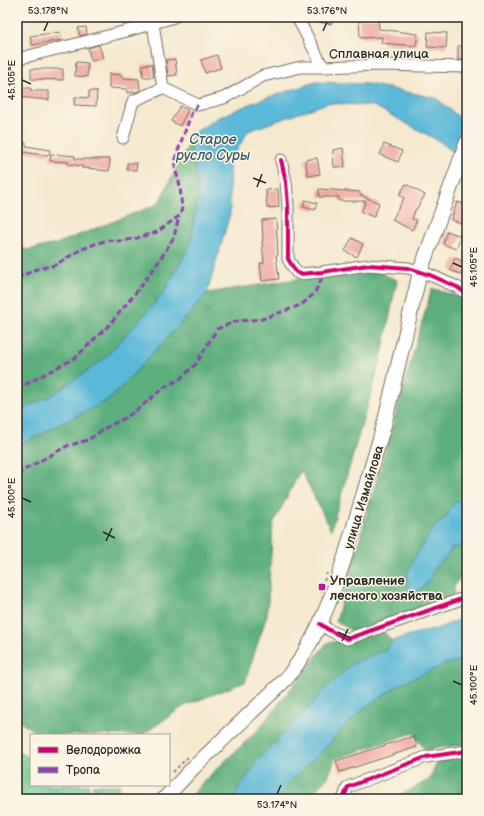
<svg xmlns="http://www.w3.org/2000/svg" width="484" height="816" font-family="'Balsamiq Sans',sans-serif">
<rect width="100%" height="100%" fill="#fcf5e5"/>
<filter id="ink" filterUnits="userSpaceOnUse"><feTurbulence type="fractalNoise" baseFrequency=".025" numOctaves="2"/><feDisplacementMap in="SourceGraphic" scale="8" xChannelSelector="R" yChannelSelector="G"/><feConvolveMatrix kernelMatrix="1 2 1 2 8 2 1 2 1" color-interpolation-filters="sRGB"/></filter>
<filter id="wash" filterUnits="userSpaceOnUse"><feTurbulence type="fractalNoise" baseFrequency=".012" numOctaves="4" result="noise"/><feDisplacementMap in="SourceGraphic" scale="16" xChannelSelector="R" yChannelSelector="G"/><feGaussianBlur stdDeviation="0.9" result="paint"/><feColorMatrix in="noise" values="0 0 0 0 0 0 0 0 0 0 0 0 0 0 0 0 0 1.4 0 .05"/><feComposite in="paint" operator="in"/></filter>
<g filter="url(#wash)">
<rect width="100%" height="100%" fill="#f5e9cf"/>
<path fill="#70ca92" stroke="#4e7a5e" d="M 17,752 L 31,758 L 31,785 L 88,785 L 90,799 L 17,799 Z"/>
<g fill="#5cae7c" stroke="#446c54">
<path d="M 190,142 L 199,191 L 190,246 L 162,295 L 103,360 L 51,396 L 17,411 L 17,245 L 27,250 L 56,244 L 158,204 Z"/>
<path d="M 368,268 L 397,280 L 381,359 L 331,530 L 301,470 L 273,524 L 267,615 L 245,682 L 184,706 L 142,735 L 40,735 L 17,720 L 17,446 L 110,399 L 191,312 L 207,293 Z"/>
<path d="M 432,288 L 467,300 L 467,499 L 454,502 L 445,519 L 437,525 L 431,532 L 413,560 L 411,566 L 411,597 L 422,587 L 432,574 L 434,568 L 447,557 L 451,548 L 459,547 L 467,542 L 467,567 L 454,586 L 454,596 L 354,632 L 336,621 Z"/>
<path d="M 385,633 L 392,641 L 385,651 L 369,656 L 352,664 L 321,693 L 302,716 L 294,720 L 288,730 L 256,762 L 252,771 L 246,778 L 240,786 L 235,799 L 189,799 L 204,781 L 259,729 L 327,643 Z"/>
<path d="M 467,659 L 467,744 L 425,750 L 413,733 L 335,759 L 328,777 L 311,795 L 309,799 L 281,799 L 284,789 L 292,780 L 324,749 L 346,725 L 367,706 L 404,682 L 446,664 Z"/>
<path d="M 467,758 L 467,799 L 392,799 L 429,780 L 438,761 Z"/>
<path d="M 92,785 L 120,785 L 118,799 L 96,799 Z"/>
</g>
<g fill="#5ab8d8" stroke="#427282">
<path d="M 316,82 L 368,84 L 436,98 L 467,124 L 467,163 L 439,141 L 374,106 L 328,103 L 248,131 L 229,164 L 230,214 L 207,293 L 191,312 L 110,399 L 17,446 L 17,411 L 51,396 L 103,360 L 162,295 L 190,246 L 199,191 L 190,142 L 194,133 L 217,118 L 257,101 Z"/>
<path d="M 467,499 L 467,542 L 459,547 L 451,548 L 447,557 L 434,568 L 429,581 L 411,597 L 408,586 L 407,574 L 413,560 L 431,532 L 437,525 L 445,519 L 454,502 Z"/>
<path d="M 467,619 L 467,659 L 446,664 L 404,682 L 367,706 L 346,725 L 324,749 L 292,780 L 284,789 L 281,799 L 235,799 L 240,786 L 246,778 L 252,771 L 256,762 L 288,730 L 294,720 L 302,716 L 321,693 L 352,664 L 369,656 L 385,651 L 392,641 L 417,633 L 434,630 L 458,620 Z"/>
</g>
<g id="blocks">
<g fill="#f0aba2">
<path d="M 311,17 L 332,17 L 331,24 L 311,21 Z"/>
<path d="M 378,18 L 379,29 L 418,34 L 416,46 L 381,43 L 382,37 L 360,38 L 359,19 Z"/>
<path d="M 86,27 L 87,34 L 80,36 L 78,28 Z"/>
<path d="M 60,32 L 62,40 L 32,45 L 30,36 Z"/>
<path d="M 428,32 L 447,33 L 446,48 L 427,47 Z"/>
<path d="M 99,45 L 103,58 L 91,61 L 88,48 Z"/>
<rect x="458" y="46" width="9" height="14"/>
<path d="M 217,55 L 221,68 L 205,73 L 201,60 Z"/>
<path d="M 175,59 L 177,75 L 168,76 L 166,60 Z"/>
<path d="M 76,62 L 88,63 L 87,77 L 75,76 Z"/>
<path d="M 152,64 L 154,77 L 143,77 L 142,65 Z"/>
<path d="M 31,69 L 63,69 L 63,80 L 31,79 Z"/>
<path d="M 109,74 L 122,75 L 122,78 L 139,79 L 140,91 L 127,93 L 127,89 L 109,88 Z"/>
<path d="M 17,88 L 31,88 L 31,91 L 49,91 L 49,100 L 17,97 Z"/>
<path d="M 89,91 L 97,91 L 96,106 L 74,105 L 75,97 L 89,98 Z"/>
<path d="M 180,106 L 188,110 L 180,126 L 171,121 Z"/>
<path d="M 18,142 L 26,143 L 26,146 L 50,150 L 49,155 L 42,155 L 17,151 Z"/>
<path d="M 384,144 L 402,151 L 398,162 L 380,155 Z"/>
<path d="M 343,148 L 345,167 L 334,167 L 333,150 Z"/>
<path d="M 51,154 L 75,156 L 75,159 L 110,159 L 109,171 L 98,170 L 98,169 L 82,168 L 82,166 L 68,164 L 68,162 L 50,161 Z"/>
<path d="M 317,158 L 320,174 L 308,176 L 305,160 Z"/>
<path d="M 127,163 L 137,163 L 136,170 L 127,170 Z"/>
<path d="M 406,184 L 425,195 L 416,210 L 415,210 L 412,219 L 417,220 L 412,230 L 392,220 L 404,198 L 399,195 Z"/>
<path d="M 278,189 L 279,207 L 267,208 L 266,190 Z"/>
<path d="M 319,189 L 360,192 L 360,195 L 379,203 L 374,217 L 361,212 L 366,201 L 339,201 L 339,197 L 319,197 Z"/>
<path d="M 305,200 L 317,203 L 315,210 L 303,207 Z"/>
<path d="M 457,202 L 467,205 L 467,215 L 464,224 L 451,220 Z"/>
<path d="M 276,219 L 278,255 L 276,255 L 279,279 L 262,281 L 260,263 L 264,263 L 262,241 L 263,241 L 262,220 Z"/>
<path d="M 447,231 L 461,236 L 456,249 L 443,244 Z"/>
<path d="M 352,238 L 363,244 L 357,257 L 345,251 Z"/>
<path d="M 455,258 L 467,263 L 467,277 L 450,270 Z"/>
<path d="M 414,736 L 417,747 L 340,772 L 336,761 Z"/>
</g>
</g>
</g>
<g filter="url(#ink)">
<use href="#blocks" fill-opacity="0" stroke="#726e64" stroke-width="1"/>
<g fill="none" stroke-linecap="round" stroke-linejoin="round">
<g stroke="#726e64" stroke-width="13">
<g id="minor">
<path d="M 297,17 L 323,67 L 381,65 L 467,67"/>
<path d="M 17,59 L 127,31 L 174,17"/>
<path d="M 163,88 L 198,105 L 224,98 L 263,76 L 301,67 L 323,67"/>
<path d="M 123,138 L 133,101 L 163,88 L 152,17"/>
<path d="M 281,160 L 286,182 L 288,206 L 288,259 L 296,272 L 300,274 L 322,272 L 368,265 L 408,268 L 430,275 L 457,287 L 467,294"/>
<path d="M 467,574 L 467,575"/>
<path d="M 320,624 L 329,630 L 347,639 L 467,597"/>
<path d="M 343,799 L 348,787 L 426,757 L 467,751"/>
</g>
</g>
<g stroke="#726e64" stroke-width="16">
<path id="major" d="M 164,799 L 192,769 L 286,679 C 314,645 330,603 344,560 L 384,425 L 420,272 L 467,142"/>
</g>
<g stroke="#726e64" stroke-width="1.5" stroke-dasharray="3 3" stroke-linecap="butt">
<path d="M 320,592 L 327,573"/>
<path d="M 173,772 L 189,756"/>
</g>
<use href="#minor" stroke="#fff" stroke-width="11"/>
<use href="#major" stroke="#fff" stroke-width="14"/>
<g stroke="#8e44ad" stroke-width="3" stroke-dasharray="6 3" stroke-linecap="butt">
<path d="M 17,278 L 37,269 L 55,265 L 80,250 L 95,244 L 108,240 L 120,241 L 134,239 L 157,232 L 179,216 L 182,209 L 180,186 L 175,168 L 176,156 L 192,112 L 198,105"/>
<path d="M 17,389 L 75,358 L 111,323 L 142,285 L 159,261 L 174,237 L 179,216"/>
<path d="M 17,474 L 67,446 L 88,440 L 107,427 L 127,417 L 143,405 L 163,388 L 180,379 L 196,364 L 217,329 L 237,321 L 262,319 L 301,305 L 314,294 L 321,280 L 322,272"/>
</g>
<g stroke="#fcf5e5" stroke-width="6">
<g id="cycleway">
<path d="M 281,160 L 286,182 L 288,206 L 288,259 L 296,272 L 300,274 L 322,272 L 368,265 L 408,268 L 430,275 L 457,287 L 467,294"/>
<path d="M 320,624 L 329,630 L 347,639 L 467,597"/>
<path d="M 343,799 L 348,787 L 426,757 L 467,751"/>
</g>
</g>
<use href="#cycleway" stroke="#d6006c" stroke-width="4"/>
</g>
</g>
<path fill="none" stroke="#2b2b2b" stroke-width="1.5" d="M 44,31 L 48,22M 323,31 L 327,22M 22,80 L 31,84M 253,178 L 266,183M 257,187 L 262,174M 453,263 L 462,267M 22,498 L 31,502M 103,532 L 115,538M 106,541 L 112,528M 338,632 L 351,638M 342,641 L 348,629M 453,681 L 462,685M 277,794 L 281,785"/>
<rect fill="#b5179e" stroke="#fcf5e5" stroke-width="1.5" x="318" y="583" width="8" height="8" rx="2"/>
<g text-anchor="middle" stroke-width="3" stroke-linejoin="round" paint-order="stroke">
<g font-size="13" fill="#2b2b2b" stroke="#fcf5e5">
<text x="379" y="58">Сплавная улица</text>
<text transform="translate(363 497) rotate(-73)" y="5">улица Измайлова</text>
</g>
<g font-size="13" font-weight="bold" fill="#2b2b2b" stroke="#fcf5e5" text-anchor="start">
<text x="330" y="585">Управление<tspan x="330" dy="15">лесного хозяйства</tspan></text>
</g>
<g font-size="14" font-style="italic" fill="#3b5c68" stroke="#fcf5e5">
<text x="213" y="144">Старое<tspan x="213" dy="16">русло Суры</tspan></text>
</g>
</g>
<rect width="484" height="816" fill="none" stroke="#fcf5e5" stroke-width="44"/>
<rect x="30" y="734" width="140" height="52" fill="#fcf5e5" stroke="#a8a49b"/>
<rect x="38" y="747" width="20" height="6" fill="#d6006c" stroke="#a8a49b"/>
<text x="66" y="754" font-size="12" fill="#2b2b2b">Велодорожка</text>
<rect x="38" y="767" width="20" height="6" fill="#8e44ad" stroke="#a8a49b"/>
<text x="66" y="774" font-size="12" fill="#2b2b2b">Тропа</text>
<rect x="22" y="22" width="440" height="772" fill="none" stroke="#2b2b2b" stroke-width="1.5"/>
<g font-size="10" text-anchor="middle" fill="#2b2b2b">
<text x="48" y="14">53.178°N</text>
<text x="327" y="14">53.176°N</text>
<text transform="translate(11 80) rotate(-90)" y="4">45.105°E</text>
<text transform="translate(473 267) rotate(-90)" y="4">45.105°E</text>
<text transform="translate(11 498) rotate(-90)" y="4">45.100°E</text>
<text transform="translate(473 685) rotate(-90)" y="4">45.100°E</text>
<text x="277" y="808">53.174°N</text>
</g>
</svg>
